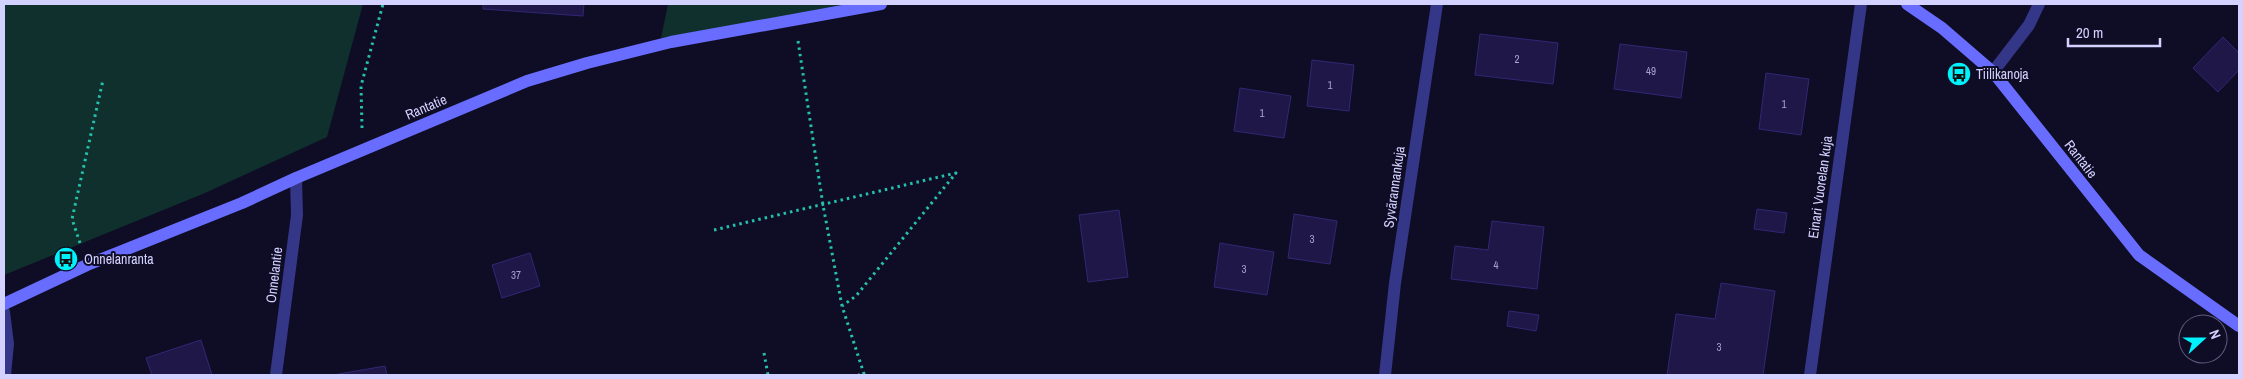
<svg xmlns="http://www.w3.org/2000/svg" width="2243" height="379" font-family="'Archivo Narrow',sans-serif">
<rect width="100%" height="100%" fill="#0f0d25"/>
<g fill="#0f302d">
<path d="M 4,4 L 363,4 L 327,137 L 205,193 L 4,275 Z"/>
<path d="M 668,4 L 843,4 L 844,10 L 661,38 Z"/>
</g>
<g fill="#1e1748" stroke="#322775">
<path d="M 483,4 L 584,4 L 583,16 L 483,9 Z"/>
<path d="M 1480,34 L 1558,43 L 1553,84 L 1475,75 Z"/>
<path d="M 2223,37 L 2239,53 L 2239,70 L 2218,92 L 2193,68 Z"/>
<path d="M 1620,44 L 1687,52 L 1681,98 L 1614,89 Z"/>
<path d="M 1312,60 L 1354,65 L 1349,111 L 1307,106 Z"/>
<path d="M 1766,73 L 1809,79 L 1801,135 L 1759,129 Z"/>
<path d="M 1240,88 L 1291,96 L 1284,138 L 1234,131 Z"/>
<path d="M 1757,209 L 1787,213 L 1784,233 L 1754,229 Z"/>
<path d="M 1119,210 L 1128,277 L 1088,282 L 1079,215 Z"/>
<path d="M 1294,214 L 1337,221 L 1330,264 L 1288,258 Z"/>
<path d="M 1492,221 L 1544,227 L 1537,289 L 1451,279 L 1455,246 L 1488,250 Z"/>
<path d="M 1220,243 L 1274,252 L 1267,295 L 1214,287 Z"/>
<path d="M 530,253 L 540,286 L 502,298 L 492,265 Z"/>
<path d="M 1721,283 L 1775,291 L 1763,375 L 1667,375 L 1676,314 L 1715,319 Z"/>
<path d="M 1509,311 L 1539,315 L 1536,331 L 1507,326 Z"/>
<path d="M 201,340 L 212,375 L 152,375 L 146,358 Z"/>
<path d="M 385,366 L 387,375 L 333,375 Z"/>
</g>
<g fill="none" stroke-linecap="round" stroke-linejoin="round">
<g stroke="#25bfac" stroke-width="3" stroke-dasharray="2.5 4" stroke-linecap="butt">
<path d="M 798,41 L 823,205 L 842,306 L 864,374 L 858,375"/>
<path d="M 362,128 L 361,86 L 383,4"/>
<path d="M 714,230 L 956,173 L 856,296 L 842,306"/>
<path d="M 80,243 L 72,219 L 103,80"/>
<path d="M 764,353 L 768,375"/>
</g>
<g stroke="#343688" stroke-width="12">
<path d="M 1993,72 L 2029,25 L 2039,4"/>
<path d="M 4,312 L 8,344 L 5,375"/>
<path d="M 276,375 L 297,215 L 296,178"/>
<path d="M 1385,375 L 1395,283 L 1437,4"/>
<path d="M 1810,375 L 1861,4"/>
</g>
<g stroke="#686dff" stroke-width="12">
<path d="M 1907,4 L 1942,28 L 1993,72 L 2139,255 L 2239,326"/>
<path d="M 4,304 L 87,265 L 242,203 L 296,178 L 527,81 L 587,63 L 671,42 L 881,4"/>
</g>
</g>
<defs>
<g id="bus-disc" transform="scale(1.25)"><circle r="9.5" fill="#00f2fc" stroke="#0f0d25"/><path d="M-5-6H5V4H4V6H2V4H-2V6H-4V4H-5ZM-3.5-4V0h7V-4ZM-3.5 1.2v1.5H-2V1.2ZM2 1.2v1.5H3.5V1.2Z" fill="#111"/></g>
</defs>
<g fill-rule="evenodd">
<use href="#bus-disc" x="1959" y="74"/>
<use href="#bus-disc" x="66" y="259"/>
</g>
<g text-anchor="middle" stroke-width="4" stroke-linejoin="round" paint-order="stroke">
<g font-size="11" fill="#a6a2d1">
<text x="1517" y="63">2</text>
<text x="1651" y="75">49</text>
<text x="1330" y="89">1</text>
<text x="1784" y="108">1</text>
<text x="1262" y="117">1</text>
<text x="1312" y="243">3</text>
<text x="1496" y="269">4</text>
<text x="1244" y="273">3</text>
<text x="516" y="279">37</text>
<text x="1719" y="351">3</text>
</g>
<g font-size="14" fill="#d3d1ff" stroke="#0f0d25" text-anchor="start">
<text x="1976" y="79">Tiilikanoja</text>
<text x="84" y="264">Onnelanranta</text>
</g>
<g font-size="14" fill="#d3d1ff" stroke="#0f0d25">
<text transform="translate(426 107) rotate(-23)" y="5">Rantatie</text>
<text transform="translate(2081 159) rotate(52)" y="5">Rantatie</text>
<text transform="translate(1394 187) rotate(-82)" y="5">Syvärannankuja</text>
<text transform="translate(1820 187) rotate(-82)" y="5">Einari Vuorelan kuja</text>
<text transform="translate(274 275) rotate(-83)" y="5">Onnelantie</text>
</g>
</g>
<rect width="2243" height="379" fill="none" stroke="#d3d1ff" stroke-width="10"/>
<g transform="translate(2203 339) rotate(69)"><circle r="24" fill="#0f0d25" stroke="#5d5b7c"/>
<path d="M0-4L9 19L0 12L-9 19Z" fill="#00f2fc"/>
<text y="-8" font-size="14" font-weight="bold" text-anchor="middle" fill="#d3d1ff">N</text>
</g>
<path d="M2068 38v8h92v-8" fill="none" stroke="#d3d1ff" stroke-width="2.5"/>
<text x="2076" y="38" font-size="15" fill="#d3d1ff" stroke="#0f0d25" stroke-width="4" paint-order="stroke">20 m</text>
</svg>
